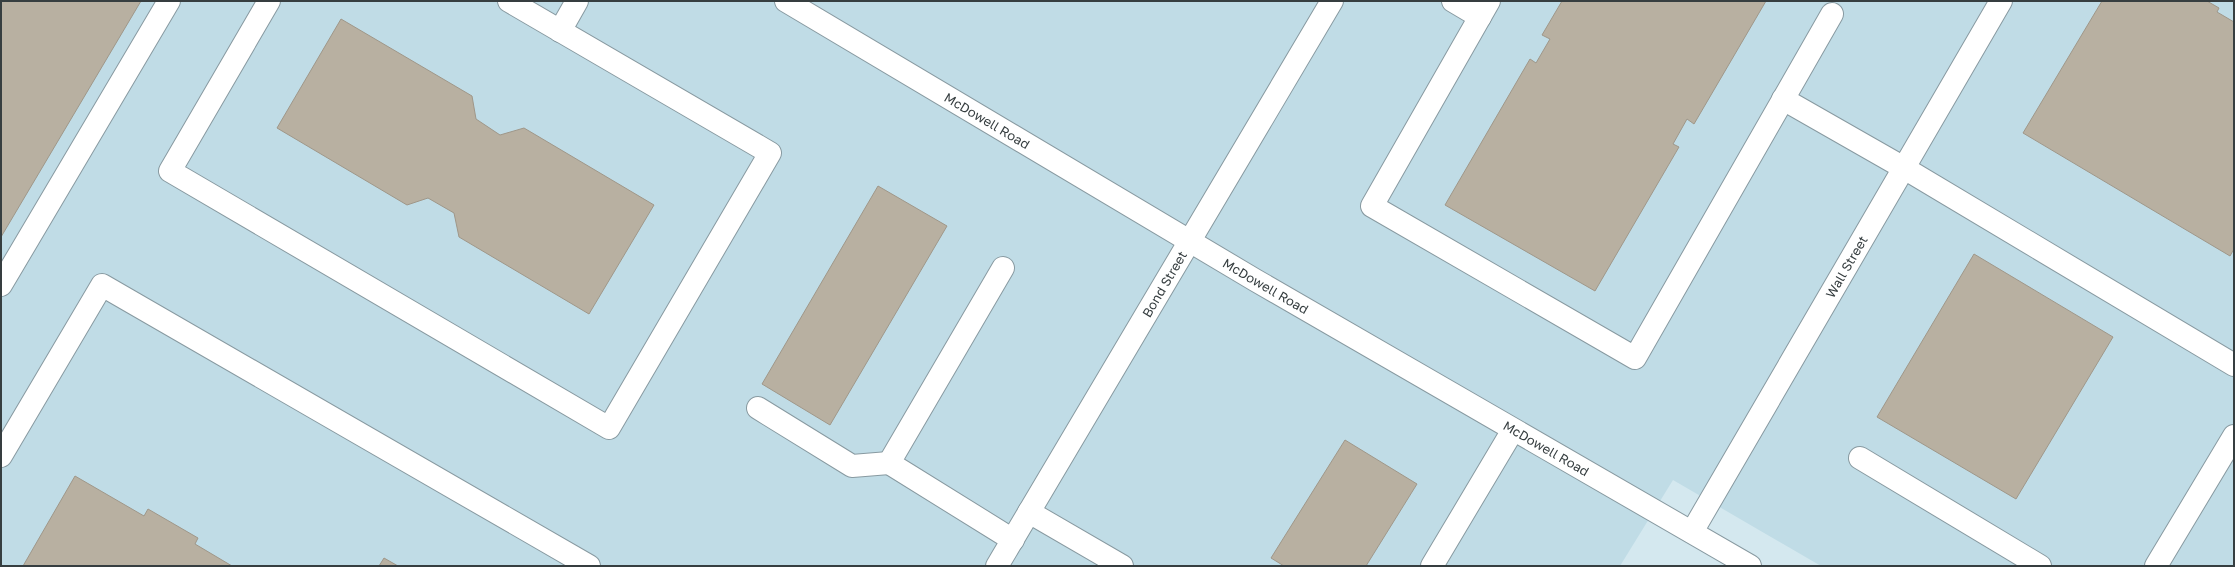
<svg xmlns="http://www.w3.org/2000/svg" width="2235" height="567" font-family="'Golos Text',sans-serif">
<rect width="100%" height="100%" fill="#d4e8ef"/>
<path fill="#c0dce6" d="M 1,1 L 2234,1 L 2234,566 L 1821,566 L 1673,480 L 1620,566 L 1,566 Z"/>
<g fill="#b8b0a1" stroke="#9f9789">
<path d="M 1,1 L 141,1 L 1,237 Z"/>
<path d="M 1562,1 L 1766,1 L 1694,124 L 1687,119 L 1673,144 L 1679,147 L 1595,291 L 1445,205 L 1530,59 L 1536,63 L 1550,39 L 1542,35 Z"/>
<path d="M 2102,1 L 2207,1 L 2219,8 L 2217,12 L 2234,22 L 2234,249 L 2230,256 L 2023,133 Z"/>
<path d="M 341,19 L 472,96 L 476,119 L 500,135 L 524,128 L 654,205 L 589,314 L 459,237 L 454,213 L 428,198 L 407,205 L 277,128 Z"/>
<path d="M 878,186 L 947,226 L 830,425 L 762,384 Z"/>
<path d="M 1974,254 L 2113,337 L 2016,499 L 1877,417 Z"/>
<path d="M 1345,440 L 1417,484 L 1366,566 L 1284,566 L 1271,558 Z"/>
<path d="M 75,476 L 144,516 L 148,509 L 198,538 L 195,544 L 232,566 L 23,566 Z"/>
<path d="M 384,558 L 398,566 L 379,566 Z"/>
</g>
<g fill="none" stroke-linecap="round" stroke-linejoin="round">
<g stroke="#889aa1" stroke-width="24">
<g id="minor">
<path d="M 269,1 L 170,171 L 609,428 L 770,153 L 509,1"/>
<path id="s1" d="M 786,1 L 1255,280 L 1750,566"/>
<path d="M 1453,1 L 1480,17"/>
<path d="M 1489,1 L 1372,206 L 1635,358 L 1832,14"/>
<path d="M 560,31 L 577,1"/>
<path d="M 1783,99 L 1904,168 L 2234,365"/>
<path d="M 1003,268 L 889,463 L 1013,540"/>
<path d="M 1,285 L 169,1"/>
<path d="M 758,408 L 852,466 L 889,463"/>
<path d="M 1,456 L 102,285 L 589,566"/>
<path d="M 1860,458 L 2040,566"/>
<path d="M 1029,512 L 1122,566"/>
<path id="s2" d="M 1692,532 L 2001,1"/>
<path id="s3" d="M 997,566 L 1332,1"/>
<path d="M 1432,566 L 1513,430"/>
<path d="M 2156,566 L 2234,436"/>
</g>
</g>
<use href="#minor" stroke="#fff" stroke-width="22"/>
</g>
<g text-anchor="middle" stroke-width="3" stroke-linejoin="round" paint-order="stroke">
<g font-size="13" fill="#363e40" stroke="#e1f5fc">
<text dy="5" stroke="none"><textPath href="#s1" startOffset="234">McDowell Road</textPath></text>
<text dy="5" stroke="none"><textPath href="#s2" startOffset="307">Wall Street</textPath></text>
<text dy="5" stroke="none"><textPath href="#s3" startOffset="328">Bond Street</textPath></text>
<text dy="5" stroke="none"><textPath href="#s1" startOffset="558">McDowell Road</textPath></text>
<text dy="5" stroke="none"><textPath href="#s1" startOffset="882">McDowell Road</textPath></text>
</g>
</g>
<rect width="2235" height="567" fill="none" stroke="#363e40" stroke-width="4"/>
</svg>
